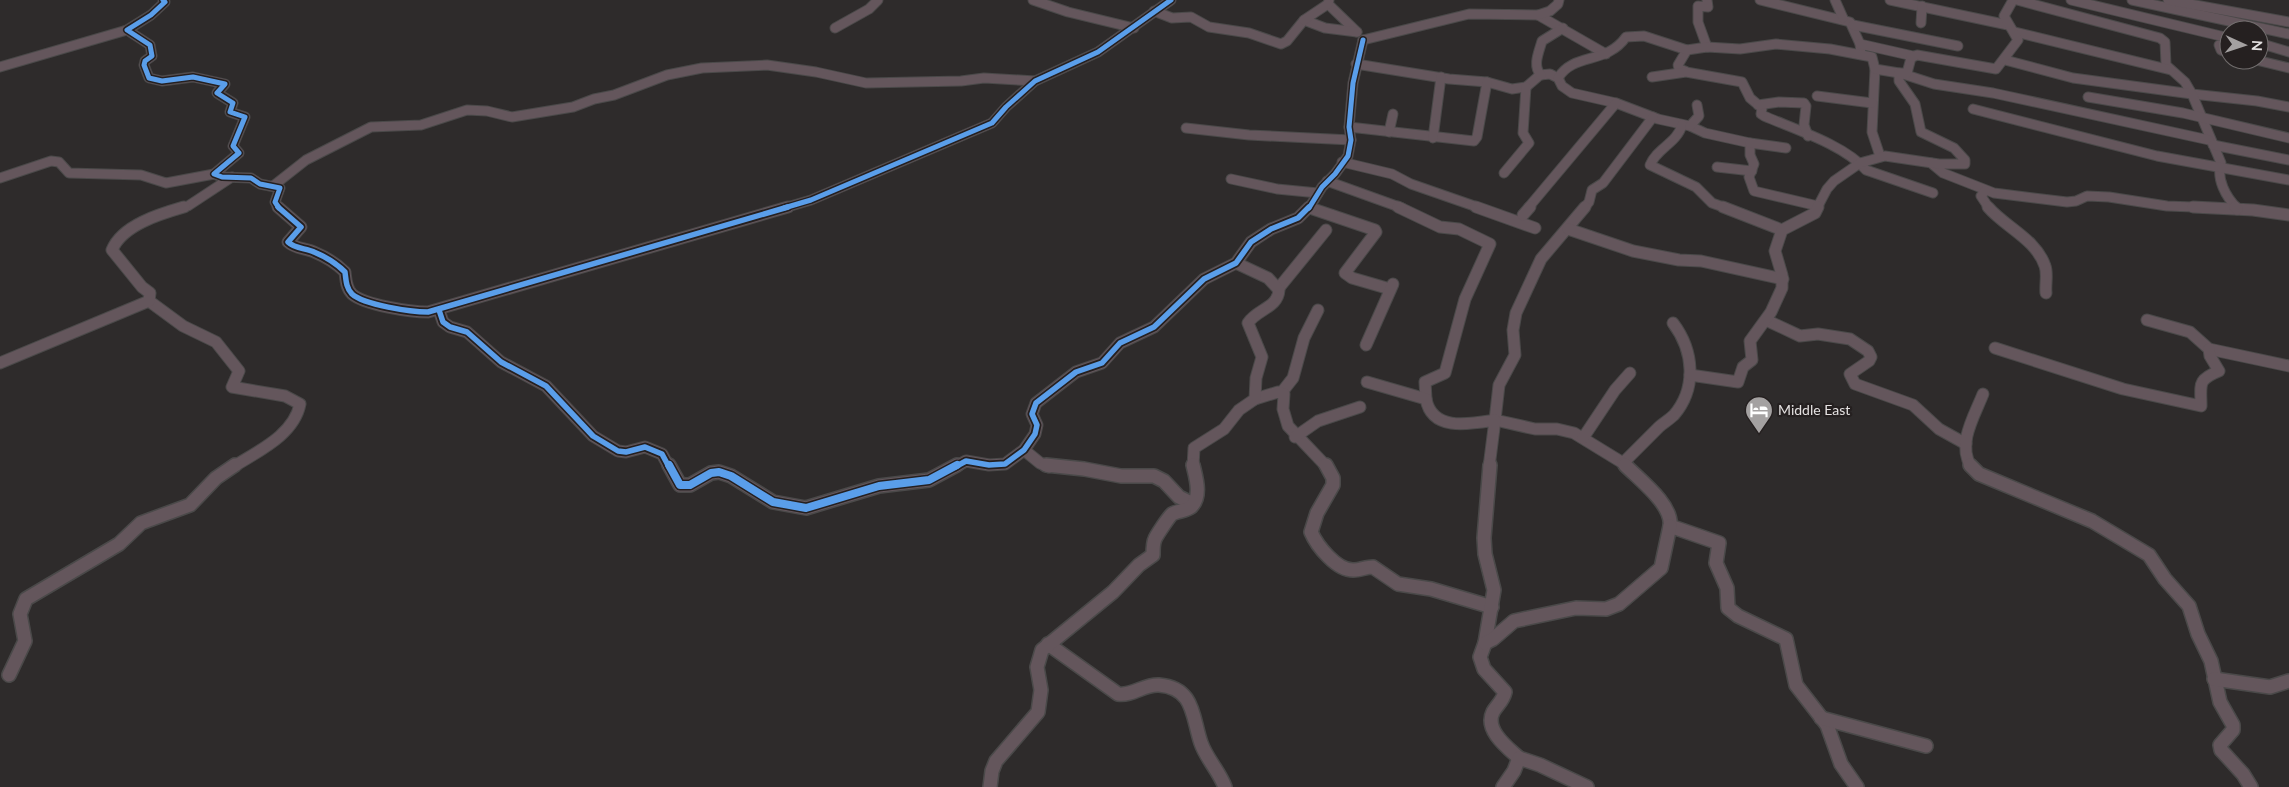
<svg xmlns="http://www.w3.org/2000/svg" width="2289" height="787" font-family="Lato,sans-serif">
<rect width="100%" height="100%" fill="#2e2b2b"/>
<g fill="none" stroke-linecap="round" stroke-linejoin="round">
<g stroke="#4a4949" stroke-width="11">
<g id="minor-far2">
<path d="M 163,0 L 165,2 L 151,15 L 127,30 L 150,45 L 152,56 L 145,61 L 144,65 L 149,78 L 162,81 L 193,77 L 225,84 L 217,93 L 233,103 L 230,112 L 245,117 L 233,146 L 239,153 L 214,174 L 222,177 L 251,178 L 260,184 L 280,188 L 275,202 L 279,208"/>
<path d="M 1033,0 L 1068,12 L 1134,28"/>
<path d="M 1329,0 L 1328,4 L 1357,32"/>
<path d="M 1707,0 L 1708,7 L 1698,6 L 1698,22 L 1707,47"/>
<path d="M 1760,0 L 1850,22 L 1860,44 L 1861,54"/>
<path d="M 1835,0 L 1843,18"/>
<path d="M 1890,0 L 2008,25"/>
<path d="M 2017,0 L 2160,38 L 2165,42 L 2166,65 L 2185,82 L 2192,94 L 2257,101 L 2289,107"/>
<path d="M 2071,0 L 2229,38"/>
<path d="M 2132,0 L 2289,34"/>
<path d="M 2168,0 L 2289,22"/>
<path d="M 1154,11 L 1172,18 L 1191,17 L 1209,27 L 1249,33 L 1281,44 L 1287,41 L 1304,20 L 1325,28 L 1357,32"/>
<path d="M 1538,15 L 1606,54"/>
<path d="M 1304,20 L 1328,4"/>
<path d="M 1921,23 L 1922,6"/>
<path d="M 1853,25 L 1958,46"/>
<path d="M 835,28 L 869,9 L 878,0"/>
<path d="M 2015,32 L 2171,70"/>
<path d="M 1363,40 L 1469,14 L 1538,15 L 1550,11 L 1558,4 L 1559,0"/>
<path d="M 2259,43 L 2289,52"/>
<path d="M 1860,44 L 1913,56"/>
<path d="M 2219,45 L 2221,50 L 2229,53"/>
<path d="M 2005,60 L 2073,78 L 2192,94 L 2221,163 C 2216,179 2226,197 2237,208"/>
<path d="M 2256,60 L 2289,68"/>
<path d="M 1356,64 L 1449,79 L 1487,82 L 1512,89 L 1526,87 L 1540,75 L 1550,74 L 1558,78 L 1562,86 L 1572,93 L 1616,103 L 1658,119 L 1690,126 L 1705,133 L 1750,143 L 1750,155 L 1754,164 L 1749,177 L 1754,191 L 1818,206"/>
<path d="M 0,67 L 127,30"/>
<path d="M 1875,69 L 1872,132 L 1880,156"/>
<path d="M 1685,71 L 1679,69 L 1678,65 L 1687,50"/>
<path d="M 1903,74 L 1934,84 L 1993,93 L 2209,140"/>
<path d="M 1541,75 C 1532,66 1539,52 1542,41 L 1563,28"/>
<path d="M 1652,77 L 1686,72 L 1742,82 L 1750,98 L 1762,108 L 1761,114 L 1764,116 C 1794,129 1845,145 1866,170 L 1933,193"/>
<path d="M 1558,78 C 1574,52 1606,65 1626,37 L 1644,36 L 1687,50 L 1707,47 L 1740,49 L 1776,44 L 1830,49 L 1872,57 L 1875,69 L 1899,73"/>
<path d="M 1817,96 L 1872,103"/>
<path d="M 2088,97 L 2183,113 L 2289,138"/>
<path d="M 1758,105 L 1779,102 L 1804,103 L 1806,106 L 1804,125 L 1808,136"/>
<path d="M 1973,109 L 2157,156 L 2289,180"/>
<path d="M 1682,125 C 1677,143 1657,148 1650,165 L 1696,187 L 1712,203 L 1726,208"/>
<path d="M 1690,126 L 1699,116 L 1697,105"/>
<path d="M 1349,127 L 1474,141 L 1477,137 L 1487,82"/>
<path d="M 1186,128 L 1249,135 L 1351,140"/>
<path d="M 1389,132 L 1393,114"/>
<path d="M 1433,138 L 1441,77"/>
<path d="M 1750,143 L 1786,148"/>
<path d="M 2213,145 L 2289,160"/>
<path d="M 1342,162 L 1392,174 L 1411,184 L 1480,208"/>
<path d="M 1931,163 L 1943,173 L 1994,193 L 2067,202 L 2076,201 L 2087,196 L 2109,197 L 2167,206 L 2220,208"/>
<path d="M 1717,167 L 1752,171"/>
<path d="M 1504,173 L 1529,143 L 1523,133 L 1526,87"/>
<path d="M 0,178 L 51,161 L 59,162 L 69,173 L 141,175 L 166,183 L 214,174"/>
<path d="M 1231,179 L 1277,189 L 1318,193"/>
<path d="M 1327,181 L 1402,208"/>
<path d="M 273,186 L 306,160 L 371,127 L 421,125 L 467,110 L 487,111 L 512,117 L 573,107 L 594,99 L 614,95 L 667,75 L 702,68 L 767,65 L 816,72 L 866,83 L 961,81 L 984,78 L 1035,81"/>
<path d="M 1985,191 L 1981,196 L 1989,208"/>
<path d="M 180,208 L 188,206 L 232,177"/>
<path d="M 784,208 L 811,200 L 992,123 L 1006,107 L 1035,81 L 1098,52 L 1171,0"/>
<path d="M 1309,208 L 1322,187 L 1335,174 L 1348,156 L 1351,140 L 1349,127 L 1353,83 L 1363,40"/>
<path d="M 1528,208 L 1616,103"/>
<path d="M 1584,208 L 1589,202 L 1592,190 L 1603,183 L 1653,117"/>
<path d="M 1817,208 L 1827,189 L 1834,181 L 1860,163 L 1885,156 L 1939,164 L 1965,164 L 1965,160 L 1954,148 L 1921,132 L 1915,104 L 1899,81 L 1899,73 L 1907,73 L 1911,58 L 1917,55 L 1996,69 L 2018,40 L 2004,16 L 2013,0"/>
</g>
</g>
<g stroke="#4a4949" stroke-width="13">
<g id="minor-far1">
<path d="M 278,207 L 301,227 L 288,242 C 295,249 306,248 314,252 C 326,257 336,263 345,272 C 346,280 346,288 352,294 C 364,305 411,312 428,312 L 788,207"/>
<path d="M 1398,207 L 1440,227 L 1459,229 L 1490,244 L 1465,299 L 1445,373 L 1425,382 L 1426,399"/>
<path d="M 1476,207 L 1535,228"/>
<path d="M 1585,207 L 1541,259 L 1516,313 L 1513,330 L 1515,355 L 1499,385 L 1495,420 L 1535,429 L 1557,429 L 1574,433 L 1623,463 C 1635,451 1647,439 1659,427 C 1663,423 1669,420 1674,415 C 1697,388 1694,351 1673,323"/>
<path d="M 1723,207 L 1782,230"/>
<path d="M 1988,207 C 2005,227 2036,239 2045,266 C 2048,274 2045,284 2046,293"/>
<path d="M 2193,207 L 2253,210 L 2289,215"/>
<path d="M 2235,207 L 2237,209"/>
<path d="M 1310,208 L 1375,230 L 1376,232 L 1345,273 L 1352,278 L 1390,289"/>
<path d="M 1523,215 L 1530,207"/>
<path d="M 1568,229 L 1633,251 L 1679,260 L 1701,261 L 1783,279"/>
<path d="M 1278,289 L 1326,230"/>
<path d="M 149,301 L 183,326 L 216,342 L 239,371 L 232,387 L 285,396 L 300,404 C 294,435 258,451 233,467"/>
<path d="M 439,310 L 443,322 L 450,327 L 467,332 L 501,362 L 546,386 L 593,436 L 618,451 L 626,452 L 645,447 L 662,454 L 669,467"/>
<path d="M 1766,320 L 1800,336 L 1818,334 L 1850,339 L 1868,351 L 1871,357 L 1869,361 L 1850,374 L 1855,384 L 1913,405 L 1939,429 L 1966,444"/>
<path d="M 2147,320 L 2190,332 L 2209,349 L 2289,366"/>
<path d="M 1366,345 L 1393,284"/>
<path d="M 1995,348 L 2123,389 L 2201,406 C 2201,384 2197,380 2219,371 L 2210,356 L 2209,349"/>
<path d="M 0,363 L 149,301 L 150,293 L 142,287 L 112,250 C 122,225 160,214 184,207"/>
<path d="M 1690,375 L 1738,382 L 1743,367 L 1752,360 L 1750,341 L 1771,312 L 1782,288 L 1782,275 L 1775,251 L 1782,230 L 1815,213 L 1818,207"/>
<path d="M 1367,382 L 1426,399 C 1432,432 1470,424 1495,420 L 1489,467"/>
<path d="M 1282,392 L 1293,378 L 1304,338 L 1318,310"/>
<path d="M 1255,399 L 1278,392 L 1284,394 L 1283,409 L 1288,426 L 1327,467"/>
<path d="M 1295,437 L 1318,421 L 1360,407"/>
<path d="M 1583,438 L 1615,390 L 1630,373"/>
<path d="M 1024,450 L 1040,463 L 1049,467"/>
<path d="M 1623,463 L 1627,467"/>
<path d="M 955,467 L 966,461 L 989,465 L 1005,464 L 1024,450 L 1035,434 L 1037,425 L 1032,414 L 1036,403 L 1076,372 L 1102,363 L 1120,343 L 1154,327 L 1204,279 L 1236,263 L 1251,242 L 1271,229 L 1298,218 L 1309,207"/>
<path d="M 1193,467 L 1194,448 L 1224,429 L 1239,410 L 1255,399 L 1256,378 L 1262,357 L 1248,323 C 1257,309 1278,308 1279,290 L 1268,278 L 1236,263"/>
<path d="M 1971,467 C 1957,443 1974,417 1983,394"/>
</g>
</g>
<g stroke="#4a4949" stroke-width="16">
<g id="minor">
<path d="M 669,465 L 680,485 L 690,485 L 711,473 L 719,472 L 731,476 L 773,502 L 806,508 L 879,486 L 929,480 L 957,465"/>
<path d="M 1046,465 L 1084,469 L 1121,476 L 1154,476 L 1164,481 L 1179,497 L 1193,504"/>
<path d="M 1326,465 L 1333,478 L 1333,485 L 1317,513 L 1311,532 C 1317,546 1337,571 1354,570 C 1360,570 1366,567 1373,567 L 1398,584 L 1431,589 L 1492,607"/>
<path d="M 1490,465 L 1484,538 L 1485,554 L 1494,590 L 1485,643 L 1480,657 L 1484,669 L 1505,692 C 1503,701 1497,705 1493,712 C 1484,730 1508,748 1519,758"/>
<path d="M 1625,465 C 1640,480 1673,505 1670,526 L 1719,543 L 1716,563 L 1727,588 L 1728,608 L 1738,616 L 1786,639 L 1796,685 L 1827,725 L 1841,764 L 1857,787"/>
<path d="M 1970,465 L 1979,474 L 2092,521 L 2149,555 L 2165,579 L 2189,606 L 2198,634 L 2211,661 L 2220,702 L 2233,725 L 2233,730 L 2220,745 L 2221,750 L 2243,774 L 2251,787"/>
<path d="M 1485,643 L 1493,639 L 1514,621 L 1576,608 L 1606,609 L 1619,604 L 1661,568 L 1670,526"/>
<path d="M 1048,644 L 1118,694 C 1133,696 1144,684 1159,685 C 1195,688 1192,717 1201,743 C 1206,758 1219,771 1225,787"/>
<path d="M 9,675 L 25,641 L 20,614 L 26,599 L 119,544 L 141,523 L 190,505 L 216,478 L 235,465"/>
<path d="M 2214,679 L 2270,687 L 2289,681"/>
<path d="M 1821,718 L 1926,746"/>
<path d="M 990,787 L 992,771 L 996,761 L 1038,712 L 1041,690 L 1037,667 L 1042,650 L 1113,592 L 1139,565 L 1153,555 C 1153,550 1153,543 1155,539 C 1156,536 1170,515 1172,514 C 1177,511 1186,511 1191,507 C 1202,496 1196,478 1193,465"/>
<path d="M 1503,787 L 1514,771 L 1519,758 L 1540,765 L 1587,787"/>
</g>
</g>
<use href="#minor-far2" stroke="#64565c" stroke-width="9"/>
<use href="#minor-far1" stroke="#64565c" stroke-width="11"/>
<use href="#minor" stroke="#64565c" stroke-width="13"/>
<g stroke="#252020" stroke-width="8">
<g id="cycleway-far2">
<path d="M 163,0 L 165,2 L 151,15 L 127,30 L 150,45 L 152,56 L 145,61 L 144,65 L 149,78 L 162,81 L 193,77 L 225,84 L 217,93 L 233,103 L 230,112 L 245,117 L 233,146 L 239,153 L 214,174 L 222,177 L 251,178 L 260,184 L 280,188 L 275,202 L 279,208"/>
<path d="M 784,208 L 811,200 L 992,123 L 1006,107 L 1035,81 L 1098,52 L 1171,0"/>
<path d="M 1309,208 L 1322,187 L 1335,174 L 1348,156 L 1351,140 L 1349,127 L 1353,83 L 1363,40"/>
</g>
</g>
<g stroke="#252020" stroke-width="9">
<g id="cycleway-far1">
<path d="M 278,207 L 301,227 L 288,242 C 295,249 306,248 314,252 C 326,257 336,263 345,272 C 346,280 346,288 352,294 C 364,305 411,312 428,312 L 788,207"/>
<path d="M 439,310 L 443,322 L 450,327 L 467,332 L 501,362 L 546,386 L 593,436 L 618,451 L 626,452 L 645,447 L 662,454 L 669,467"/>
<path d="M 955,467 L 966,461 L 989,465 L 1005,464 L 1024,450 L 1035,434 L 1037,425 L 1032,414 L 1036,403 L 1076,372 L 1102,363 L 1120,343 L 1154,327 L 1204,279 L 1236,263 L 1251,242 L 1271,229 L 1298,218 L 1309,207"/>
</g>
</g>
<g stroke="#252020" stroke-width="11">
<path id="cycleway" d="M 669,465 L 680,485 L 690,485 L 711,473 L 719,472 L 731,476 L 773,502 L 806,508 L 879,486 L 929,480 L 957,465"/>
</g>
<use href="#cycleway-far2" stroke="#5a9eea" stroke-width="5"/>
<use href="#cycleway-far1" stroke="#5a9eea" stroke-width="5.5"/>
<use href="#cycleway" stroke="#5a9eea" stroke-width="8"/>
</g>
<defs>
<g id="hotel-pin" transform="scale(1.4375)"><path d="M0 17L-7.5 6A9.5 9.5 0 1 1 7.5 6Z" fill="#a4a1a1" stroke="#252020"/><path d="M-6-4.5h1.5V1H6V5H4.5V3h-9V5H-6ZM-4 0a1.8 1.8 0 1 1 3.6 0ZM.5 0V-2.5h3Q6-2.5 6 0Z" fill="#fff"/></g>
</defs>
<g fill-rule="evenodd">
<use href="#hotel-pin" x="1759" y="410"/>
</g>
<g text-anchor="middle" stroke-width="4.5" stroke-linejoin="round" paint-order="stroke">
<g font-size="14" fill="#e4e1e1" stroke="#252020" text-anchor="start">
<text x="1778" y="415">Middle East</text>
</g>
</g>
<g transform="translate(2244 45) rotate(93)"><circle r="24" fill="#252020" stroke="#716d6d"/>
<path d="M0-4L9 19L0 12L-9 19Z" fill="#a4a1a1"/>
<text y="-8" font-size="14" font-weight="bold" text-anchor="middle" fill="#e4e1e1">N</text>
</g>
</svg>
